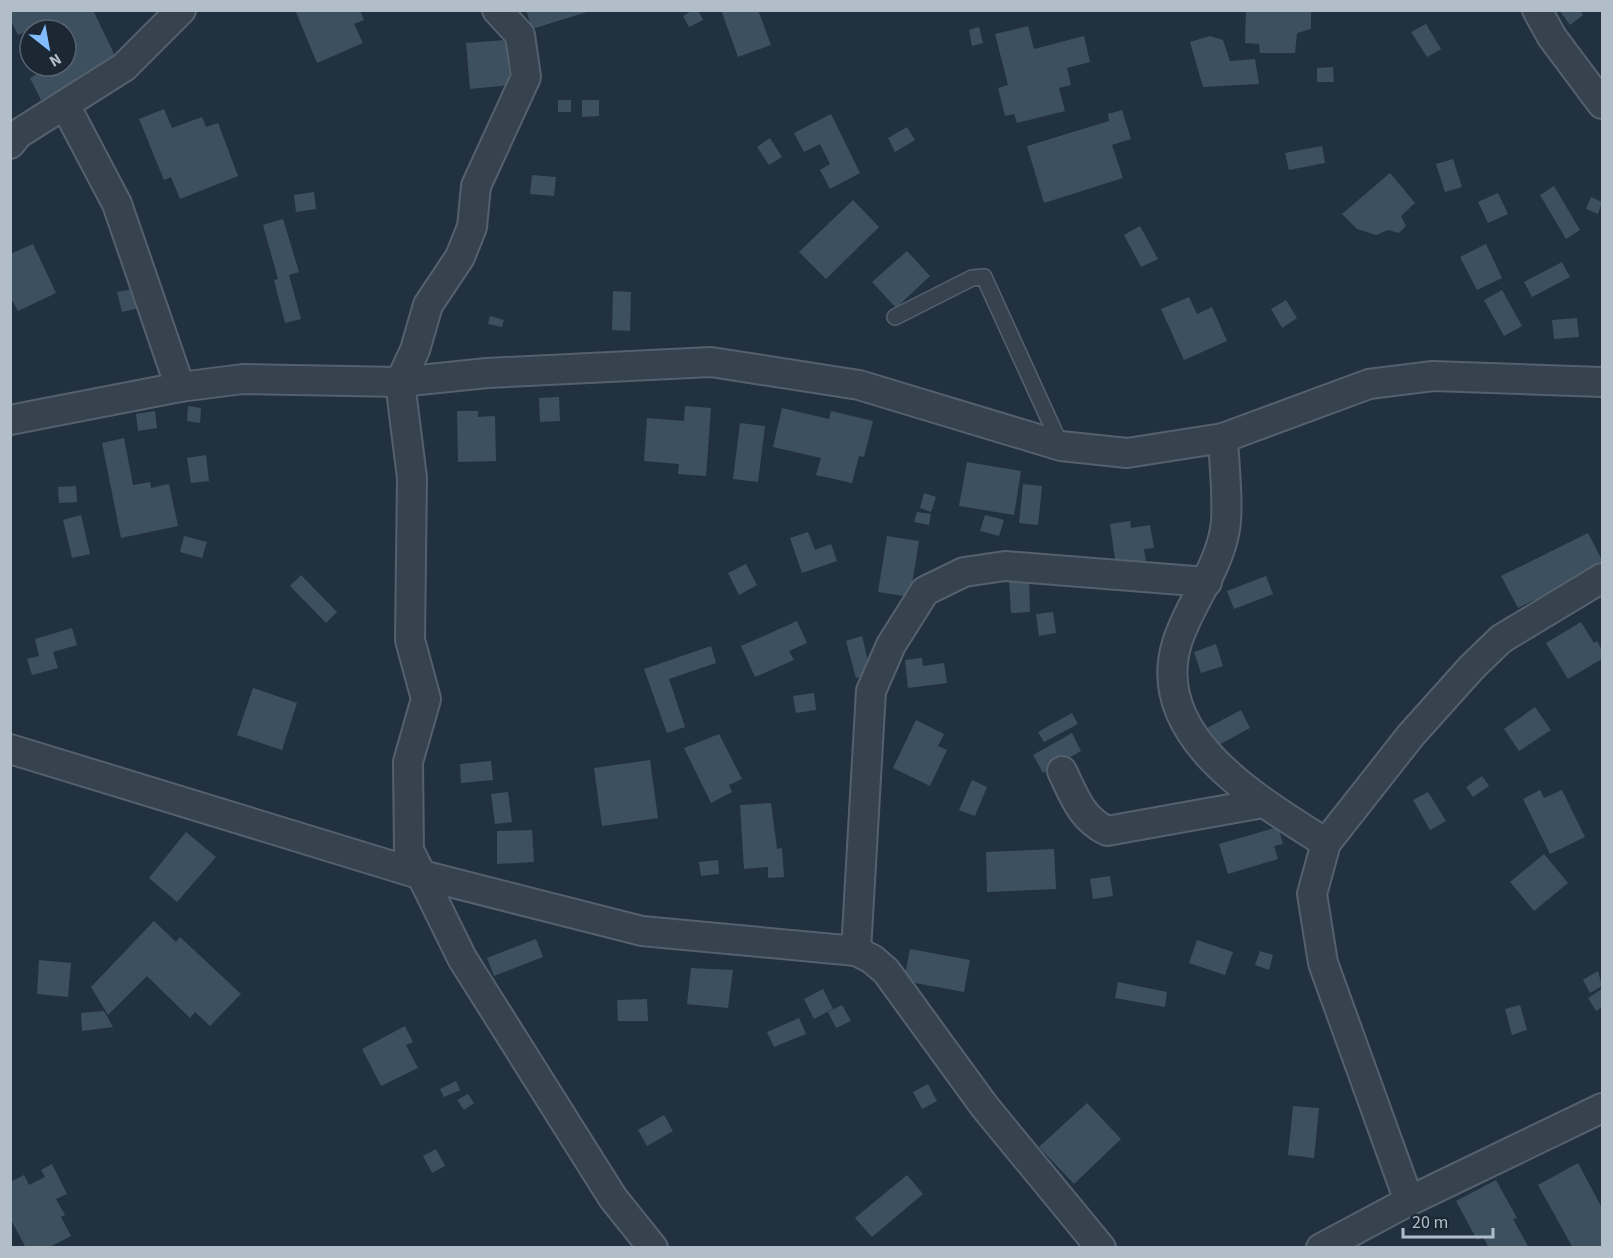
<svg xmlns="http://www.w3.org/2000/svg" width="1613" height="1258" font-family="'Source Sans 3',sans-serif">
<rect width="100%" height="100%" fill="#223140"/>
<g fill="#3d505f">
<path d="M 13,10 L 93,10 L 118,62 L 41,100 L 30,78 L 52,66 L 66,66 L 66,30 L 34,30 L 33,28 L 18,35 L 10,19 L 10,12 Z"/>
<path d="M 295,10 L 360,10 L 364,20 L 354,24 L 363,43 L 317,63 Z"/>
<path d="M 526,10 L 590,10 L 590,11 L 532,29 Z"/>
<path d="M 693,10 L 698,10 L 703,20 L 689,27 L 683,16 Z"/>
<path d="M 721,10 L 758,10 L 771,45 L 738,57 Z"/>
<path d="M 1246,10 L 1311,10 L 1311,29 L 1297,33 L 1295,53 L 1260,53 L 1259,44 L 1245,43 Z"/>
<path d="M 1559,10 L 1580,10 L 1583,15 L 1570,25 Z"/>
<path d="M 1426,24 L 1441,49 L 1427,57 L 1411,32 Z"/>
<path d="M 1028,26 L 1034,49 L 1084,36 L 1090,62 L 1067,68 L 1071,85 L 1059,88 L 1065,111 L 1017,123 L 1014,114 L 1005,116 L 998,88 L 1008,85 L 995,34 Z"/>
<path d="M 979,27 L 983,43 L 972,46 L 969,30 Z"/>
<path d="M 1210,36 L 1223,40 L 1230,61 L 1255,59 L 1259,84 L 1203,87 L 1190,42 Z"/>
<path d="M 506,40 L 510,85 L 470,89 L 466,43 Z"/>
<path d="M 1333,67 L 1334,82 L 1317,82 L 1317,68 Z"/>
<rect x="558" y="100" width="13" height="12"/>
<path d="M 582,100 L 599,100 L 599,116 L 582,117 Z"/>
<path d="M 164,109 L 172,128 L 202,117 L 206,127 L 218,123 L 238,176 L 180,199 L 171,177 L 164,180 L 139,119 Z"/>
<path d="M 1122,110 L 1131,139 L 1112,145 L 1123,178 L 1044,203 L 1027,146 L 1109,121 L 1108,114 Z"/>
<path d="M 831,114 L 860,173 L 830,189 L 820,170 L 830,164 L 820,144 L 804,152 L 794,133 Z"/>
<path d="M 907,127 L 915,140 L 895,152 L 888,138 Z"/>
<path d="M 770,138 L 782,157 L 769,165 L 757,147 Z"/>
<path d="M 1322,146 L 1325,163 L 1289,170 L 1285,153 Z"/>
<path d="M 1453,159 L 1462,187 L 1445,192 L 1436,164 Z"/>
<path d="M 1390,173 L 1415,203 L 1401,216 L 1406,226 L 1399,233 L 1388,230 L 1376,235 L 1357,229 L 1342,214 Z"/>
<path d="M 532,175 L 556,177 L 554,196 L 530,194 Z"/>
<path d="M 1554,186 L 1580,230 L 1566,239 L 1540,195 Z"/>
<path d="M 314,192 L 316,209 L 296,212 L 294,195 Z"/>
<path d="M 1498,193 L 1508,214 L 1488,223 L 1478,202 Z"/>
<path d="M 1591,197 L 1602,202 L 1598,214 L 1586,209 Z"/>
<path d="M 853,200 L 879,227 L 826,279 L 799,252 Z"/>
<path d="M 283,219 L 299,272 L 289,275 L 301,319 L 285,323 L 274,280 L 278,279 L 263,225 Z"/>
<path d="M 1140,226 L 1158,259 L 1141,267 L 1124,235 Z"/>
<path d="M 33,244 L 56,293 L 18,311 L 10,296 L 10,254 Z"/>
<path d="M 1486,244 L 1502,278 L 1477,290 L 1460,257 Z"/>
<path d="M 907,251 L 930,276 L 896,308 L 872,282 Z"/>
<path d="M 1562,262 L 1570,277 L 1532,297 L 1524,282 Z"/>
<path d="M 134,289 L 139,308 L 122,312 L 117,292 Z"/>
<path d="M 1502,290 L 1522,326 L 1504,336 L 1484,300 Z"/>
<path d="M 613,291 L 631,292 L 630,331 L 612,330 Z"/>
<path d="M 1189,297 L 1197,314 L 1212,307 L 1227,341 L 1184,360 L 1161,309 Z"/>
<path d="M 1286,300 L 1297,318 L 1282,328 L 1271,309 Z"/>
<path d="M 490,316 L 504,320 L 502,327 L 488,324 Z"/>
<path d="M 1577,318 L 1579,337 L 1554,339 L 1552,320 Z"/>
<path d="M 559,397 L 560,421 L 540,422 L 539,398 Z"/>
<path d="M 188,406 L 201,408 L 200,423 L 187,421 Z"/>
<path d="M 685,406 L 711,408 L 706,476 L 678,474 L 679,464 L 644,461 L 647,418 L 684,421 Z"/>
<path d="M 782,408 L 829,419 L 831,411 L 873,421 L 864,457 L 859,456 L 852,483 L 816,475 L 821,458 L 773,447 Z"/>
<path d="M 155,411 L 157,428 L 138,431 L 136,414 Z"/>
<path d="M 457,411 L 478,411 L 478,417 L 495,416 L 496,461 L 458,462 Z"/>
<path d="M 740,423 L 765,426 L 758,482 L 733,479 Z"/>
<path d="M 124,438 L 133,485 L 150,482 L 151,488 L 169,484 L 178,526 L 121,538 L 102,443 Z"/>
<path d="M 206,455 L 209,481 L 191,483 L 187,458 Z"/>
<path d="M 967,462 L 1021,471 L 1014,515 L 959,506 Z"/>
<path d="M 1023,484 L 1042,486 L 1038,525 L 1019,523 Z"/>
<path d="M 76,486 L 77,502 L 59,503 L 58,487 Z"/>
<path d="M 924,493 L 936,497 L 931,512 L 920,508 Z"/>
<path d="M 917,512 L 931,514 L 929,525 L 914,522 Z"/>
<path d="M 81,515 L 90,554 L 72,558 L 63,520 Z"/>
<path d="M 985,515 L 1004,520 L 999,536 L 980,531 Z"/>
<path d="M 1130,521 L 1131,528 L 1150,525 L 1154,548 L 1144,549 L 1146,562 L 1116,566 L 1110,524 Z"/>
<path d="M 808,532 L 815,550 L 831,544 L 837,561 L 802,573 L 790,538 Z"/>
<path d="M 1588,533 L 1602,560 L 1602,566 L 1518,608 L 1501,576 Z"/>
<path d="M 184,536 L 207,542 L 202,558 L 180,552 Z"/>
<path d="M 887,536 L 919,541 L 910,597 L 878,592 Z"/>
<path d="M 746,564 L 757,585 L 739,595 L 728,573 Z"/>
<path d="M 301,575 L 337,612 L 326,623 L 290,586 Z"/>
<path d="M 1266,576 L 1273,594 L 1234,609 L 1227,591 Z"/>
<path d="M 1029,579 L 1030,612 L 1011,613 L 1009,580 Z"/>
<path d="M 1053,612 L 1056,633 L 1039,636 L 1036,614 Z"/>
<path d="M 797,621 L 807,643 L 789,651 L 794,660 L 755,677 L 741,646 Z"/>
<path d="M 1581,622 L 1594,643 L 1597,641 L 1602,650 L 1602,659 L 1568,679 L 1546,643 Z"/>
<path d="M 72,628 L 77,645 L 53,652 L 58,668 L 32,675 L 27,659 L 39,656 L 35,639 Z"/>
<path d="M 862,636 L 871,674 L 856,678 L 846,641 Z"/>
<path d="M 1216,644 L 1223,666 L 1201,673 L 1194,652 Z"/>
<path d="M 711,646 L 716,663 L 669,679 L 685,727 L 667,733 L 644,669 Z"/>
<path d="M 922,658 L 923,666 L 944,663 L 947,683 L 908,688 L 905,660 Z"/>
<path d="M 253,688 L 297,703 L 282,750 L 237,735 Z"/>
<path d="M 814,693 L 816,710 L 796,713 L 793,696 Z"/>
<path d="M 1535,707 L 1551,730 L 1519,751 L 1504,729 Z"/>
<path d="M 1241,710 L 1250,728 L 1217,746 L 1207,728 Z"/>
<path d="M 1072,713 L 1078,724 L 1044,742 L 1038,732 Z"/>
<path d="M 916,720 L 944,734 L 938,746 L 947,750 L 930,786 L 893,768 Z"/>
<path d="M 1072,733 L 1081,751 L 1043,773 L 1033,755 Z"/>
<path d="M 719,734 L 742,779 L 729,785 L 732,792 L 711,803 L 684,748 Z"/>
<path d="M 650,760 L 658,818 L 602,826 L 594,768 Z"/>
<path d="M 491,761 L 493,780 L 461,783 L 460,764 Z"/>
<path d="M 1482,776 L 1489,786 L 1473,797 L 1466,787 Z"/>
<path d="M 972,780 L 987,787 L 975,816 L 959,810 Z"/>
<path d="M 1540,790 L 1544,798 L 1562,790 L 1585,837 L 1550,854 L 1523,799 Z"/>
<path d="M 508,792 L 512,822 L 495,824 L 491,794 Z"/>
<path d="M 1428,792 L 1446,821 L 1430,830 L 1413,800 Z"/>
<path d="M 771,803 L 777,849 L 782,848 L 784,877 L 768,878 L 768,867 L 744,869 L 740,805 Z"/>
<path d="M 1278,827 L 1283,844 L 1274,846 L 1278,859 L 1228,874 L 1219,844 Z"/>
<path d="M 532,830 L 534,862 L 497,864 L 497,831 Z"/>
<path d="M 186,832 L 216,857 L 177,902 L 149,878 Z"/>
<path d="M 1054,849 L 1056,889 L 987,892 L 986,852 Z"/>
<path d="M 1544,854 L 1568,883 L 1534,911 L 1510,882 Z"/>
<path d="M 718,860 L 719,874 L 701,876 L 699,862 Z"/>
<path d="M 1110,876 L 1113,896 L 1093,899 L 1090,879 Z"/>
<path d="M 154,921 L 176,942 L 180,937 L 241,994 L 210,1026 L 195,1012 L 190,1018 L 147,976 L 108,1015 L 91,987 Z"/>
<path d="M 536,939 L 543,957 L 494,976 L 487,958 Z"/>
<path d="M 1197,940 L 1233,952 L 1225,975 L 1189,963 Z"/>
<path d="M 910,949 L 970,960 L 964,992 L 904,981 Z"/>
<path d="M 1260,951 L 1273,955 L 1269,970 L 1255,965 Z"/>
<path d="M 39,960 L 71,963 L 68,997 L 37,994 Z"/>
<path d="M 691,968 L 733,970 L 728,1008 L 687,1004 Z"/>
<path d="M 1598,971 L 1602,986 L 1590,993 L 1583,980 Z"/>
<path d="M 1118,982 L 1167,992 L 1165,1007 L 1115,998 Z"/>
<path d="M 823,989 L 833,1009 L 814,1019 L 804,999 Z"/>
<path d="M 1602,989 L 1602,1007 L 1596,1011 L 1588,998 Z"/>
<path d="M 647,999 L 648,1021 L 618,1021 L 617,1000 Z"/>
<path d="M 842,1005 L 851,1021 L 836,1028 L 828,1012 Z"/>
<path d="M 1520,1005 L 1527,1030 L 1512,1035 L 1505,1009 Z"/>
<path d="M 104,1011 L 113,1027 L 82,1031 L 81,1013 Z"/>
<path d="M 799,1018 L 806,1034 L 774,1047 L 767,1032 Z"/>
<path d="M 405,1026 L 413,1042 L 406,1045 L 418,1068 L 381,1086 L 362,1049 Z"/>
<path d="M 456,1081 L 460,1090 L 444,1097 L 440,1089 Z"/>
<path d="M 928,1084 L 937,1101 L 922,1109 L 913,1092 Z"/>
<path d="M 468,1094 L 474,1103 L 464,1110 L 457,1100 Z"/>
<path d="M 1087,1103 L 1121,1139 L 1074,1184 L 1039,1147 Z"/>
<path d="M 1293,1106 L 1319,1108 L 1314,1158 L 1288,1155 Z"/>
<path d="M 664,1115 L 673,1131 L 647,1146 L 638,1130 Z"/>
<path d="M 436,1149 L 445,1166 L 432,1173 L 423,1156 Z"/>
<path d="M 1578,1163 L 1602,1208 L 1602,1248 L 1573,1248 L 1538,1185 Z"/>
<path d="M 52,1164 L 67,1194 L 56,1199 L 65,1215 L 61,1217 L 71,1236 L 48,1248 L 26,1248 L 10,1218 L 10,1182 L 24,1175 L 29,1185 L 45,1177 L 41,1170 Z"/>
<path d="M 907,1175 L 923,1194 L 872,1237 L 855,1218 Z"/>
<path d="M 1496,1180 L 1517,1218 L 1513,1219 L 1529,1248 L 1489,1248 L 1483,1237 L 1477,1240 L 1456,1201 Z"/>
</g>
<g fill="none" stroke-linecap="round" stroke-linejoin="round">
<g stroke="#54606d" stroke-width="18">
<path id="service" d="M 895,317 L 972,278 L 984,277 L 1061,446"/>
</g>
<g stroke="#54606d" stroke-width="32">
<g id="minor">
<path d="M 497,10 L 520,35 L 526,77 L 476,186 L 472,227 L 460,257 L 428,305 L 415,350 L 400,382 L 412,478 L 410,640 L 426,699 L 408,762 L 409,850 L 462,958 L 613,1198 L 653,1248"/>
<path d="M 1537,10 L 1552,37 L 1602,104"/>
<path d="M 65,105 L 117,204 L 180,387"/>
<path d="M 10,144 L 18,134 L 124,67 L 181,10"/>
<path d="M 10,420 L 180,387 L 243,379 L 400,382 L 487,373 L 711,362 L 859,385 L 1061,446 L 1127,453 L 1223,438 L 1369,384 L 1433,376 L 1602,382"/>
<path d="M 1223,438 C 1224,463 1229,507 1225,529 C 1218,571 1189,604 1177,643 C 1148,737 1260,801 1326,843"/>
<path d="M 10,749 L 422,875 L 642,931 L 856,951 L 872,959 L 886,971 L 985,1107 L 1101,1248"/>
<path d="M 1062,771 C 1074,796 1081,818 1107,831 L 1263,803"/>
<path d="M 856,951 L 871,691 L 891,645 L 925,591 L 964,572 L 1005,566 L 1207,582"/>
<path d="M 1409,1201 L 1323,963 L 1312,894 L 1326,843 L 1411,735 L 1472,667 L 1501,639 L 1602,578"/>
<path d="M 1321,1248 L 1409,1201 L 1602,1108"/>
</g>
</g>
<use href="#service" stroke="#36434f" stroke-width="15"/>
<use href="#minor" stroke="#36434f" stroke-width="28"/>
</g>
<rect width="1613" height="1258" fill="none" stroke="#b2bdca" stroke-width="24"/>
<g transform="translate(48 48) rotate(149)"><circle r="28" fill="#1b2834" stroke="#576470" stroke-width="1.5"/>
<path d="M0-4.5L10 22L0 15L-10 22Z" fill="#82beff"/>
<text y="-9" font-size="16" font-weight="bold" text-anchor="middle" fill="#b2bdca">N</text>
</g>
<path d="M1403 1228v9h90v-9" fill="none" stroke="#b2bdca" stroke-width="3"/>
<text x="1412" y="1228" font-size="18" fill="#b2bdca" stroke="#1b2834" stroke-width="4.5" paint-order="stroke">20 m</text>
</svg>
